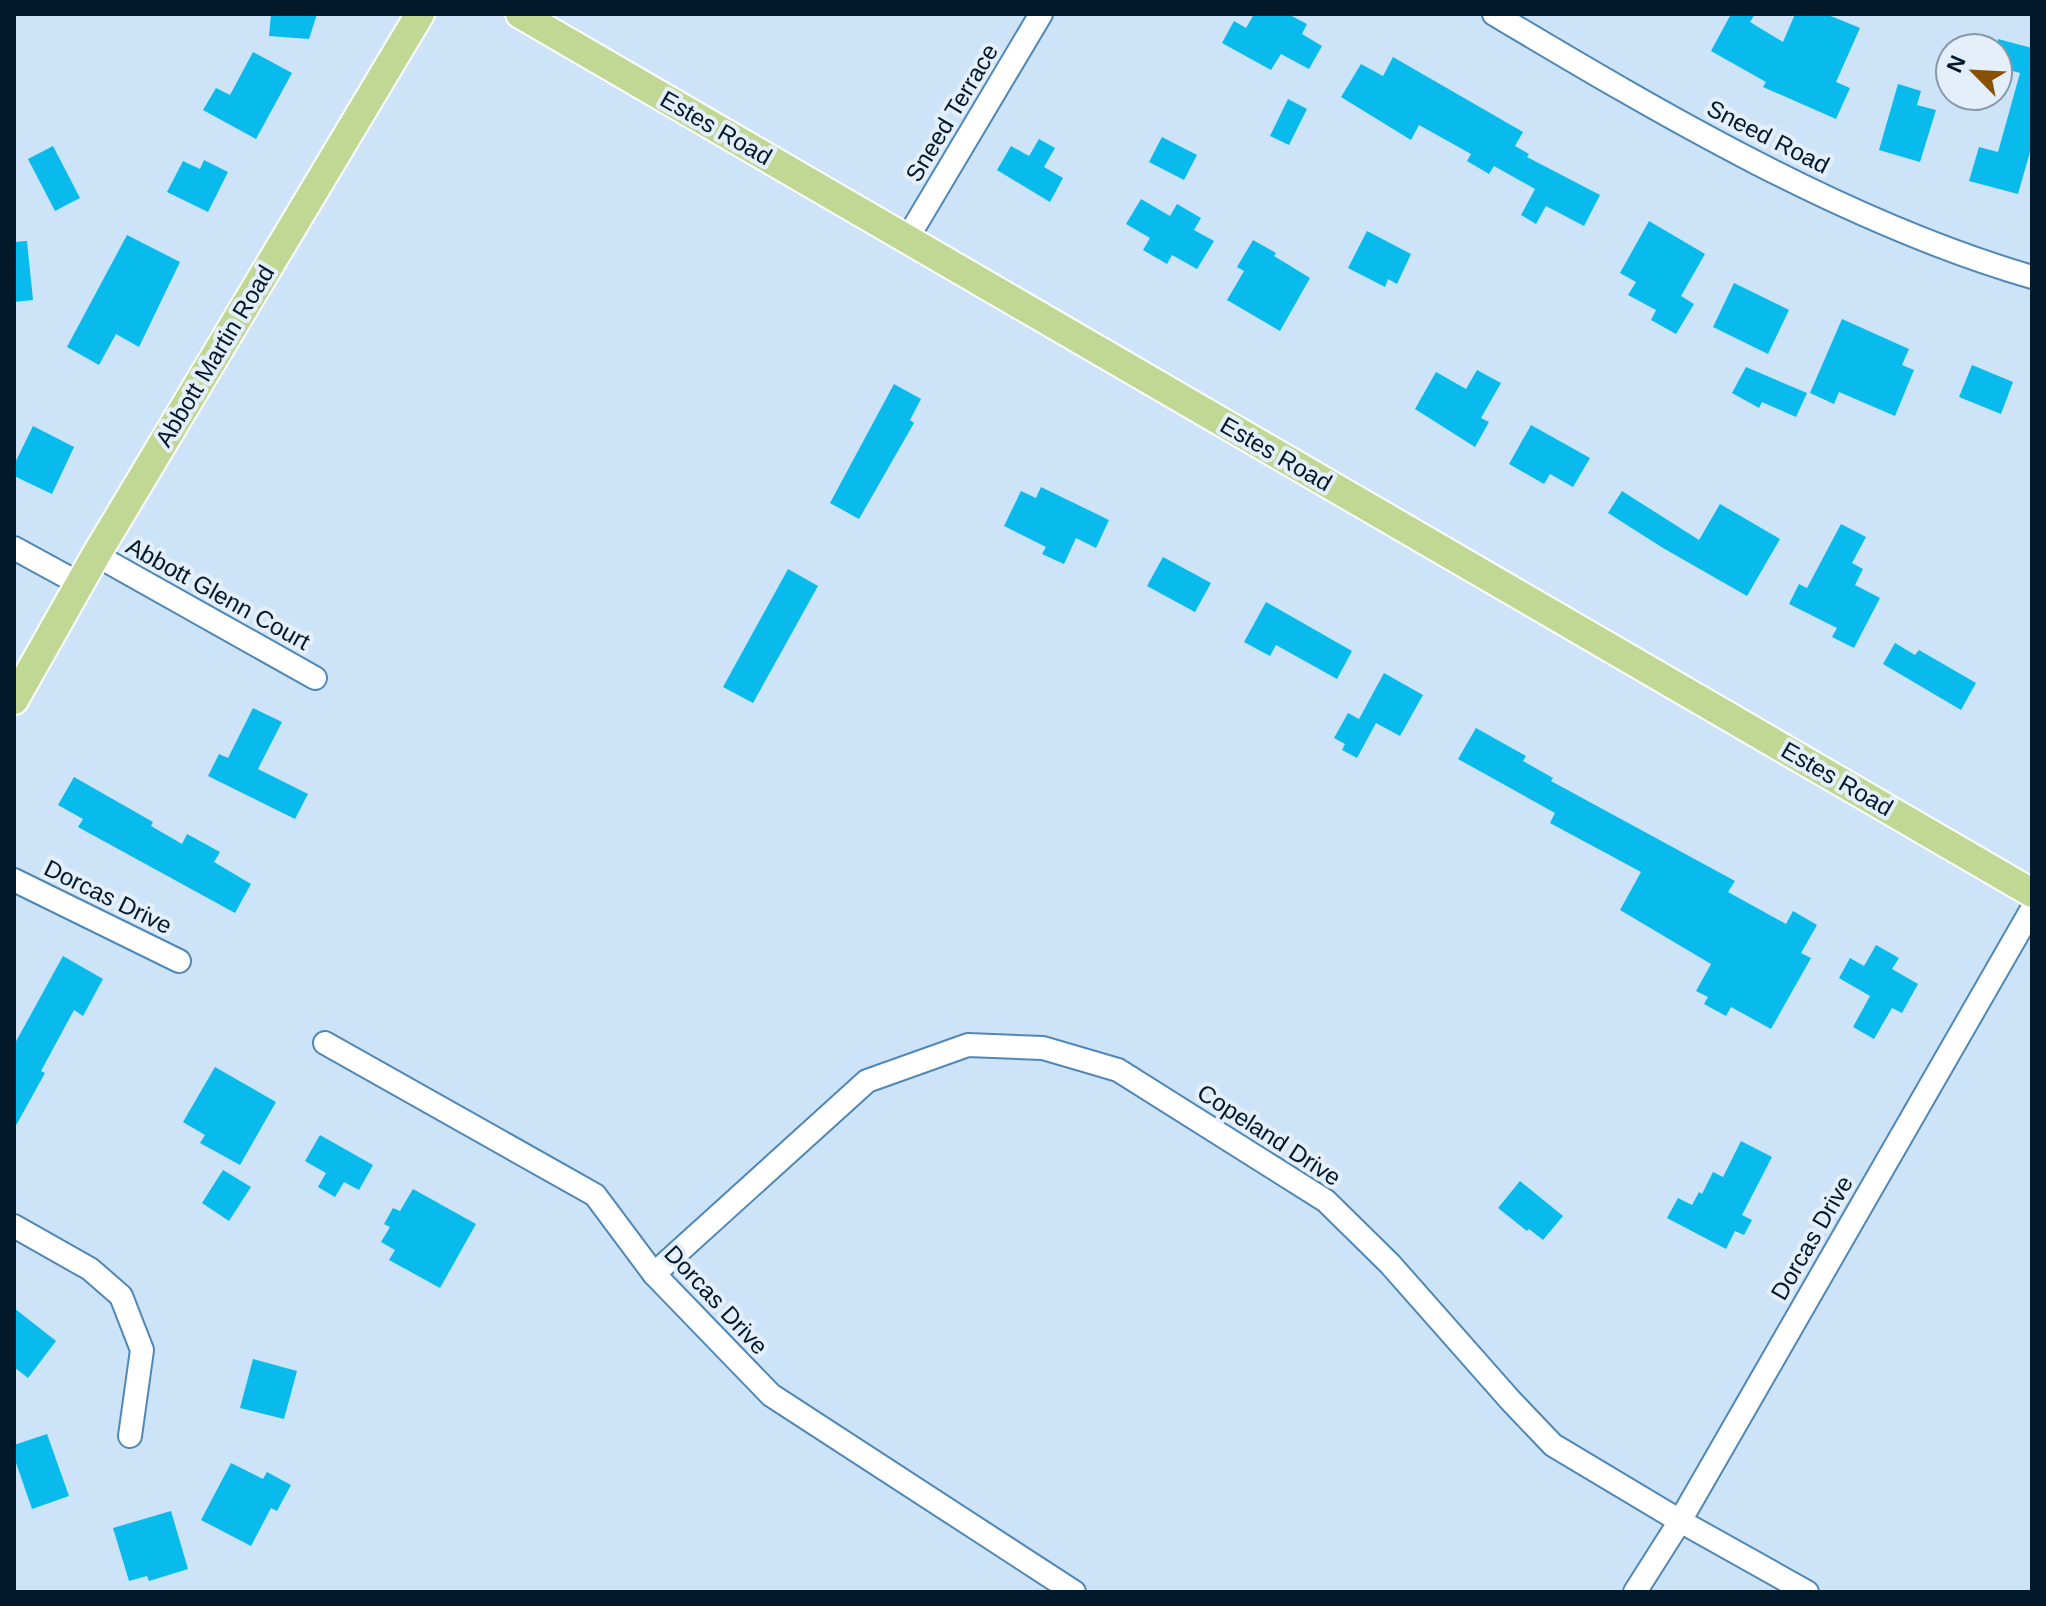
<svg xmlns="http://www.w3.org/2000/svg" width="2046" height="1606" font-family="Arial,sans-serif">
<rect width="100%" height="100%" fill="#cde4f8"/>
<g fill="#08bbec">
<path d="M 271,14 L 317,14 L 309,39 L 269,36 Z"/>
<path d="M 1254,14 L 1288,14 L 1307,24 L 1302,34 L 1322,46 L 1309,69 L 1281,54 L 1271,70 L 1222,43 L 1234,21 L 1246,28 Z"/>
<path d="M 1731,14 L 1755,14 L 1750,22 L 1783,42 L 1795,14 L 1826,14 L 1860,28 L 1836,82 L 1850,88 L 1836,119 L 1763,87 L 1766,82 L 1711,51 Z"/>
<path d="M 1998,39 L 2032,48 L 2032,145 L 2018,194 L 1969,181 L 1979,147 L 1998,152 L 2020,73 L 1998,67 Z"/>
<path d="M 253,52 L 292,73 L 256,139 L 203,110 L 216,88 L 230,95 Z"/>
<path d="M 1393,57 L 1523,132 L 1515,146 L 1529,154 L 1527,157 L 1600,195 L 1584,226 L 1546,206 L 1536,224 L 1521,215 L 1535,189 L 1494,166 L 1489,174 L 1467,161 L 1471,154 L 1419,125 L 1411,140 L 1341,97 L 1361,64 L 1383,76 Z"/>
<path d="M 1898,84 L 1921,91 L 1917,105 L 1936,110 L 1920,162 L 1879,150 Z"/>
<path d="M 1288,99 L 1307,109 L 1289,145 L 1270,136 Z"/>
<path d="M 1162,137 L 1197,155 L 1184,180 L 1149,162 Z"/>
<path d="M 1039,139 L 1055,148 L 1044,167 L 1063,178 L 1050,202 L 997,170 L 1011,146 L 1029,156 Z"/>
<path d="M 53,146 L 80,198 L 55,211 L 28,159 Z"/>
<path d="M 204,160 L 228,172 L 208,212 L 167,192 L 183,161 L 200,169 Z"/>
<path d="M 1141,199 L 1170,216 L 1177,204 L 1201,218 L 1194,230 L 1214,241 L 1197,269 L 1172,255 L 1167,264 L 1143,250 L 1150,238 L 1126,224 Z"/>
<path d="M 1649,221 L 1705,254 L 1681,296 L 1694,304 L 1676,334 L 1651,320 L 1656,310 L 1628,295 L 1636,282 L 1620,273 Z"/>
<path d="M 1367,231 L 1411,254 L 1397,284 L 1388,279 L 1385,287 L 1348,268 Z"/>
<path d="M 127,235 L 180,262 L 139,347 L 116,334 L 99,365 L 67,347 Z"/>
<path d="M 1253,240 L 1276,253 L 1274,256 L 1310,278 L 1280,331 L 1227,300 L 1244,271 L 1237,267 Z"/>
<path d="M 27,241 L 33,300 L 14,302 L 14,242 Z"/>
<path d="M 1734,283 L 1789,310 L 1768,354 L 1713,327 Z"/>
<path d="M 1842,319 L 1909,349 L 1902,365 L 1914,370 L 1895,416 L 1839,392 L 1834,404 L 1810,393 Z"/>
<path d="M 1972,365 L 2013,382 L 2001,414 L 1959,397 Z"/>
<path d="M 1746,367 L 1807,393 L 1796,417 L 1762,402 L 1759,408 L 1732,393 Z"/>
<path d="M 1477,370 L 1501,383 L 1481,418 L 1489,422 L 1475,447 L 1415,409 L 1436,372 L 1466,389 Z"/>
<path d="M 894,384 L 921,399 L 910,420 L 914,423 L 859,519 L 830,503 Z"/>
<path d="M 1531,425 L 1590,458 L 1573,487 L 1550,474 L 1544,484 L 1509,464 Z"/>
<path d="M 33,426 L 74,447 L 52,494 L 14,476 L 14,465 Z"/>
<path d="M 1041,487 L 1109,520 L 1096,548 L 1076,538 L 1064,564 L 1042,554 L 1046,547 L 1004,526 L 1021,491 L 1036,498 Z"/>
<path d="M 1622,491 L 1699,540 L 1720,504 L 1780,539 L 1747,596 L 1663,548 L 1608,513 Z"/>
<path d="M 1841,524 L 1866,537 L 1852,563 L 1863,569 L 1855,585 L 1880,598 L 1854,648 L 1832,637 L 1837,628 L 1789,604 L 1799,584 L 1807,588 Z"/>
<path d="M 1163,557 L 1211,583 L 1195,612 L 1147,586 Z"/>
<path d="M 788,569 L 818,586 L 753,703 L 723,687 Z"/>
<path d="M 1266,602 L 1352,651 L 1337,679 L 1276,645 L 1270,656 L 1244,642 Z"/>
<path d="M 1895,643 L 1915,655 L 1919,650 L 1976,683 L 1961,710 L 1883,664 Z"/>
<path d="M 1384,673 L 1423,695 L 1400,736 L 1376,723 L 1357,758 L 1342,750 L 1345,744 L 1334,738 L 1348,713 L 1359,719 Z"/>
<path d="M 253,708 L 282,722 L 258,769 L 308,794 L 295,819 L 208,776 L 219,754 L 228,758 Z"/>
<path d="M 1476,728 L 1526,756 L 1523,761 L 1553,778 L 1551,781 L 1735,881 L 1728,892 L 1786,924 L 1793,911 L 1817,925 L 1801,953 L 1811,958 L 1771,1029 L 1731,1007 L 1726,1016 L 1704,1004 L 1708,997 L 1696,991 L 1711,964 L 1620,910 L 1641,872 L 1550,823 L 1555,813 L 1458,759 Z"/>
<path d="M 74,777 L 153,822 L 151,826 L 182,844 L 187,834 L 220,852 L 214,862 L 251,884 L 235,913 L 78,827 L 83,819 L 58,805 Z"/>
<path d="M 1876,945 L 1899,958 L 1892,969 L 1918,984 L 1902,1013 L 1892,1008 L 1874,1039 L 1853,1027 L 1870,996 L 1839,978 L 1850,958 L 1864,966 Z"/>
<path d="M 63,956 L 103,979 L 83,1016 L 74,1010 L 41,1071 L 45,1073 L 14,1129 L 14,1045 Z"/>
<path d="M 215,1067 L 276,1102 L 240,1165 L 200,1143 L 205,1135 L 183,1122 Z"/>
<path d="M 320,1135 L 373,1165 L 359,1190 L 344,1182 L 335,1197 L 318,1187 L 326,1173 L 305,1161 Z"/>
<path d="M 1741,1141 L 1772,1157 L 1742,1215 L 1752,1220 L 1744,1235 L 1735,1231 L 1726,1249 L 1667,1218 L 1678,1198 L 1692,1205 L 1699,1192 L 1702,1194 L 1713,1172 L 1723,1177 Z"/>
<path d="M 223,1170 L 251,1187 L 229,1221 L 202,1203 Z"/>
<path d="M 1520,1181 L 1563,1216 L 1543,1240 L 1529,1229 L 1527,1231 L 1498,1208 Z"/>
<path d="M 413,1189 L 476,1224 L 440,1288 L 389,1260 L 395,1250 L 381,1242 L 390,1227 L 384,1224 L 393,1208 L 400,1211 Z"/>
<path d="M 14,1308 L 56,1341 L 28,1378 L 14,1367 Z"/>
<path d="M 253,1359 L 297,1371 L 284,1419 L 240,1408 Z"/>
<path d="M 47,1434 L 69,1496 L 32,1509 L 14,1457 L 14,1445 Z"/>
<path d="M 231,1463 L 263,1479 L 267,1472 L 291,1485 L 277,1511 L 271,1508 L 251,1546 L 201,1520 Z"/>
<path d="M 171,1511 L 188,1569 L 149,1581 L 147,1576 L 129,1581 L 113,1528 Z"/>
</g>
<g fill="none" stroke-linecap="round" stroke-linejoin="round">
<g stroke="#4f87b6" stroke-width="26">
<g id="minor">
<path d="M 1494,14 C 1660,113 1846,223 2032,277"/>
<path d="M 907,239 L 1041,14"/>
<path d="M 14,548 L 80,584"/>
<path d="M 96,555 L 315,678"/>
<path d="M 14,880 L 179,961"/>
<path d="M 325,1043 L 595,1195 L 654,1274 L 771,1395 L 1074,1592"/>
<path d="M 14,1226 L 90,1269 L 121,1296 L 142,1350 L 130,1436"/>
<path d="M 654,1274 L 867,1081 L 968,1045 L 1043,1048 L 1118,1070 L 1326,1201 L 1390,1264 L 1511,1401 L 1553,1445 L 1680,1521 L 1807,1592"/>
<path d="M 1635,1592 L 1680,1521 L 2032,909"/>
</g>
</g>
<g stroke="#fff" stroke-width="32">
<g id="major">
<path d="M 520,14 L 2032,893"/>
<path d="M 14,700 L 96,555 L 420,14"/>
</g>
</g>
<use href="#minor" stroke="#fff" stroke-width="22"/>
<use href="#major" stroke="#c1d794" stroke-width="28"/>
</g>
<g text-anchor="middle" stroke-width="8" stroke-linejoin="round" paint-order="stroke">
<g font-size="24" fill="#02192b" stroke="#e4effa">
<text transform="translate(952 113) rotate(-59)" y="8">Sneed Terrace</text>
<text transform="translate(716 128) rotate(30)" y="8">Estes Road</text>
<text transform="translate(1768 137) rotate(27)" y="8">Sneed Road</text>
<text transform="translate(215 356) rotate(-59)" y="8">Abbott Martin Road</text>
<text transform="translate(1276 454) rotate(30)" y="8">Estes Road</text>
<text transform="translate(218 594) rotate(29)" y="8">Abbott Glenn Court</text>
<text transform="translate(1837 779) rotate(30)" y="8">Estes Road</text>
<text transform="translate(108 897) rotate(26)" y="8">Dorcas Drive</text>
<text transform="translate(1269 1135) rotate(33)" y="8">Copeland Drive</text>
<text transform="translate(1812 1238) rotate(-60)" y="8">Dorcas Drive</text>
<text transform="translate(716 1300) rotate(47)" y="8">Dorcas Drive</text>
</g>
</g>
<rect width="2046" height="1606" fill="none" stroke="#02192b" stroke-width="32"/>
<g transform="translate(1974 72) rotate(294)"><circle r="38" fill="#e4effa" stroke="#8a99a7" stroke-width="2"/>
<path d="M0-6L14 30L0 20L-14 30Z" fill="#885001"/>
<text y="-12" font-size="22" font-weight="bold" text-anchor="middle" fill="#02192b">N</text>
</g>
</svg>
